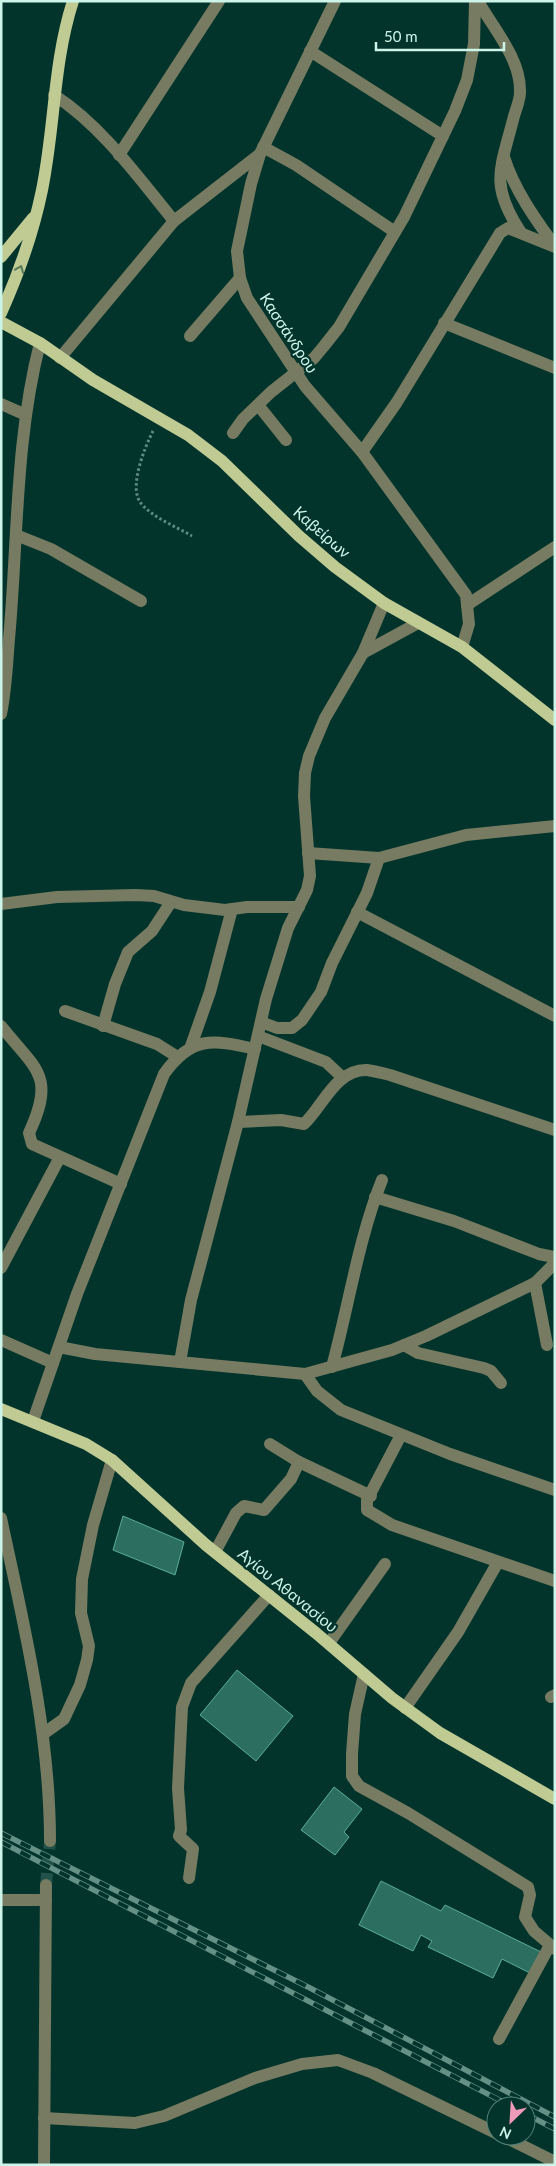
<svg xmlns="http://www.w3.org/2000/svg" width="556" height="2166" font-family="Lato,sans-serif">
<rect width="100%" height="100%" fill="#03342b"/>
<g fill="#2c6e60" stroke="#5aad9a">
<path d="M 123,1516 L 184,1542 L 175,1575 L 113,1550 Z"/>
<path d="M 237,1670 L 293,1716 L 256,1761 L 200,1715 Z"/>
<path d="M 334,1787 L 362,1809 L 344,1832 L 349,1837 L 335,1855 L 301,1830 Z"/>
<path d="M 381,1881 L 441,1911 L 445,1905 L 541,1952 L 530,1973 L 502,1959 L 493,1978 L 428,1947 L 432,1941 L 421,1935 L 413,1951 L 359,1925 Z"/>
</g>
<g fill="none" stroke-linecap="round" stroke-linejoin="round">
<path stroke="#215148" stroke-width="12" stroke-dasharray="12 6" stroke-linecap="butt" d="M 46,1885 L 50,1841"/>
<path stroke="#5f8b81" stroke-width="3" stroke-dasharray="2.5 2.5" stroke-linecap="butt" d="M 153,431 C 145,447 129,485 140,502 C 151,517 177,527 192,536"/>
<g stroke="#767b61" stroke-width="12">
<path d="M 335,1 L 260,154 L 251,184 L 237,251 L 240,278 L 247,298 L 305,386 L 362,452 L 466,595 L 469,624 L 462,647"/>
<path d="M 478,1 C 493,28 520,58 520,90 C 521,99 515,111 513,120 C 500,170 490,185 520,231"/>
<path d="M 310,51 L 443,136"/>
<path d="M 54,95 C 102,126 138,177 174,221"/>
<path d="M 263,147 L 296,165 L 395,232"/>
<path d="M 119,155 L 219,1"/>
<path d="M 504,157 C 514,189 535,219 555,246"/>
<path d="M 444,323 L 555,368"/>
<path d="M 190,336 L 240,278"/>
<path d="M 60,358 L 174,221 L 260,154"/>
<path d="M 1,404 L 26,415"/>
<path d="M 258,405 L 286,440"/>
<path d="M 233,433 L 243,419 L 271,392 L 314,358 L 324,346 L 339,327 L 404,217 L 455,111 L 467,80 L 474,44 L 475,1"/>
<path d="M 362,452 L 397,402 L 500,233 L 508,228 L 555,247"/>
<path d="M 16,535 L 51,549 L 141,601"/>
<path d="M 467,605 L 555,547"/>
<path d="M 363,653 L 418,623"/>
<path d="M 1,714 C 6,690 7,664 9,639 C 18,540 15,440 40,343"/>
<path d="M 308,853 L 379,858 L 466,835 L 555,826"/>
<path d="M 1,904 L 57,897 L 136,895 L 154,896 L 184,905 L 225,910 L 247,907 L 299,907"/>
<path d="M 357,912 L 555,1016"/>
<path d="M 65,1011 L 157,1044 L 176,1056"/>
<path d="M 261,1022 L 277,1028 L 292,1028 L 302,1020 L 321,992 L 332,963 L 367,893 L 379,858"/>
<path d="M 1,1026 C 36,1070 56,1075 29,1133 L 32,1144 L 121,1184"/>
<path d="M 103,1026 L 115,984 L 128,952 L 152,931 L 171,902"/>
<path d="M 258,1036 L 326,1062 L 343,1078"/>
<path d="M 191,1046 L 210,992 L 232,909"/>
<path d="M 238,1122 L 281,1120 L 304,1124 C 323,1106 336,1069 367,1070 C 374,1071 382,1073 390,1075 L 555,1130"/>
<path d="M 375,1197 L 454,1221 L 539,1254 L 554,1257"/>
<path d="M 1,1268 L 60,1157"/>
<path d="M 535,1283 L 547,1345"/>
<path d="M 1,1340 L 53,1363"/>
<path d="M 404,1345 L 418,1353 L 484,1368 L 491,1371 L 501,1383"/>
<path d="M 59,1347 L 95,1354 L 305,1374 L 392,1350 L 426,1336 L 535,1283 L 555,1263"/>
<path d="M 180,1362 L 191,1300 L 238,1122 L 266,999 L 288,928 L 307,890 L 310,876 L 304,796 L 305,773 L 309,756 L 325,718 L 363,653 L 384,603"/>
<path d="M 332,1367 C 349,1305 358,1240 382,1180"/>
<path d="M 305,1374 L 317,1391 L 341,1410 L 450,1454 L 555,1490"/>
<path d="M 33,1421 L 77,1294 L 164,1074 C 191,1036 212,1039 255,1049"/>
<path d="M 401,1435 L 367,1500 L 367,1510 L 392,1525 L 555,1581"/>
<path d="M 270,1444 L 299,1462 L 371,1496"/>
<path d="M 1,1518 C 24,1625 50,1732 50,1841"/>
<path d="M 215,1552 L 236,1513 L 244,1506 L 264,1510 L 291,1479 L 299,1462"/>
<path d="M 329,1643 L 385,1564"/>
<path d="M 364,1674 L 355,1714 L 352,1754 L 352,1776 L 359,1786 L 408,1813 L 528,1887 L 530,1895 L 525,1917 L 534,1931 L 555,1949"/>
<path d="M 551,1697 L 555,1695"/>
<path d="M 405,1708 L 458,1632 L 498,1562"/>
<path d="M 43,1734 L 64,1719 L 80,1685 L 87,1660 L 89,1646 L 81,1613 L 82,1579 L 93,1525 L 112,1460"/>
<path d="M 189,1878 L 193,1849 L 179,1836 L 181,1830 L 178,1788 L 182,1707 L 191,1683 L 269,1595"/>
<path d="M 1,1900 L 46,1900"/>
<path d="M 499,2039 L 550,1945"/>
<path d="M 44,2118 L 135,2123 L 164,2116 L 255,2078 L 302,2064 L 338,2060 L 373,2073 L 496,2133"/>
<path d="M 503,2136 L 555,2162"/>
<path d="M 44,2165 L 46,1885"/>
</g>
<g stroke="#c0cb94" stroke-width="12">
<path d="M 1,257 L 33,218"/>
<path d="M 1,313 C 19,273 33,234 42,190 C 55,127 53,63 73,1"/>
<path d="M 1,322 L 40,343 L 93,380 L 188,435 L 222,461 L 299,536 L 335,567 L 384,603 L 462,647 L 555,720"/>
<path d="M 1,1409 L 86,1444 L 112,1460 L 206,1545 L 316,1633 L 392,1698 L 440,1733 L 555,1799"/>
</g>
<g stroke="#649086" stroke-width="5.5">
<g id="rail">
<path d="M 1,1833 L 310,1988 L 555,2117"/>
<path d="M 1,1842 L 511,2106"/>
<path d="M 526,2114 L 555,2129"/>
</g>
</g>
<use href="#rail" stroke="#03342b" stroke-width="4" stroke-dasharray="11" stroke-linecap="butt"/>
</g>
<defs><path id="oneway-chevron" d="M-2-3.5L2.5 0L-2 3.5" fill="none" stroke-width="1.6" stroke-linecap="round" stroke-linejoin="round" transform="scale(1.25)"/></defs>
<use stroke="#58785a" href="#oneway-chevron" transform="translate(20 269) rotate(-68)"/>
<g text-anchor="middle" stroke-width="4.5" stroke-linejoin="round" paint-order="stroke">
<g font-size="16" fill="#cdf4e9" stroke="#03342b">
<text transform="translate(289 333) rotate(57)" y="6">Κασσάνδρου</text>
<text transform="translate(322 532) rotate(41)" y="6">Καβείρων</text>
<text transform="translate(288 1590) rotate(39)" y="6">Αγίου Αθανασίου</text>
</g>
</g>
<rect width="556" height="2166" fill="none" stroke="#cdf4e9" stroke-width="5"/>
<g transform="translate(511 2121) rotate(205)"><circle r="24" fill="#03342b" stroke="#548177"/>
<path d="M0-4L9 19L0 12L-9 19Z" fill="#ef9ab8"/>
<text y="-8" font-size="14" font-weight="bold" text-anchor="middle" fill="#cdf4e9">N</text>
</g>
<path d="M376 42v8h128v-8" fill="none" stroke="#cdf4e9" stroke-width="2.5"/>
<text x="384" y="42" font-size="15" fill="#cdf4e9" stroke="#03342b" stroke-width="4" paint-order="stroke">50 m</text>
</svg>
